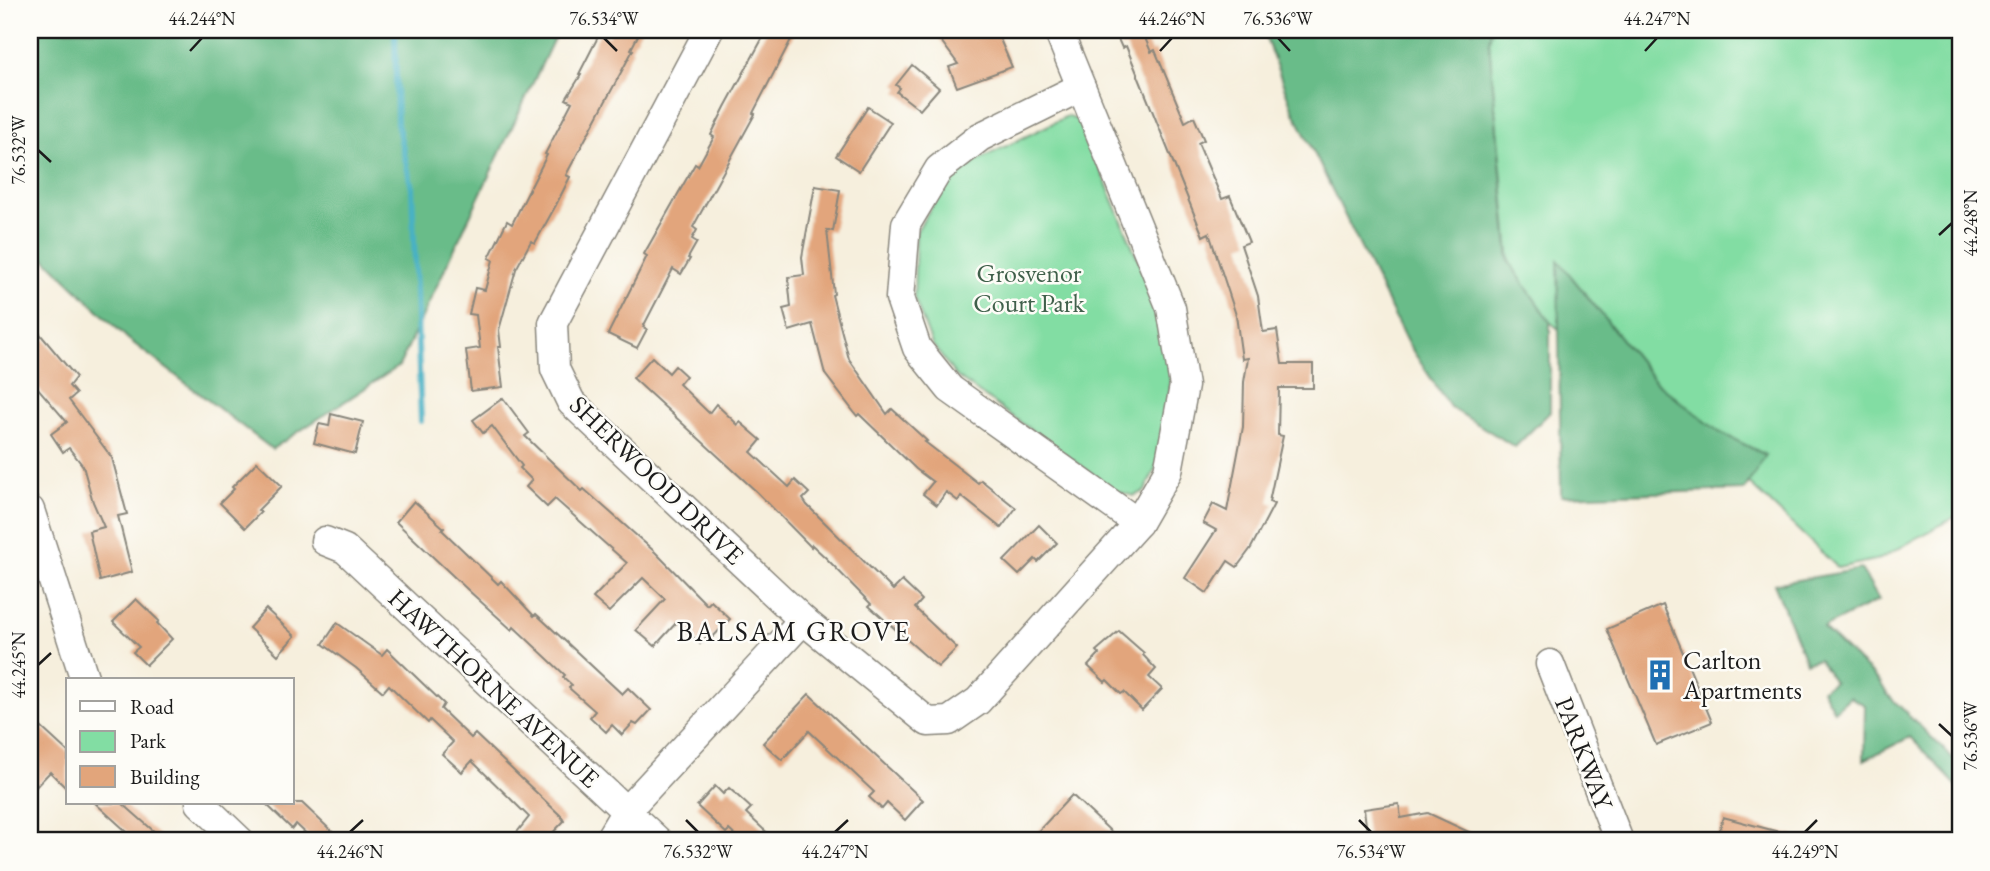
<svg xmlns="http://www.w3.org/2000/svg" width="1990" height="871" font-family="'EB Garamond',serif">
<rect width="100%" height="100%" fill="#fdfcf7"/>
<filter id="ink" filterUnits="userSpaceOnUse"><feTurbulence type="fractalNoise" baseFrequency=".0143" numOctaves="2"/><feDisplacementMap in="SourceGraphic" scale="14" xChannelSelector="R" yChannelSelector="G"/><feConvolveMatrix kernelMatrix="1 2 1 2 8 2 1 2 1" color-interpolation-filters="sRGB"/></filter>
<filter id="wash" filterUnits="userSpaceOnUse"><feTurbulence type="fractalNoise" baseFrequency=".00686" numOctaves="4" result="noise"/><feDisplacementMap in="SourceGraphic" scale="28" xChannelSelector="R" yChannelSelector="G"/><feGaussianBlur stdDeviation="1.57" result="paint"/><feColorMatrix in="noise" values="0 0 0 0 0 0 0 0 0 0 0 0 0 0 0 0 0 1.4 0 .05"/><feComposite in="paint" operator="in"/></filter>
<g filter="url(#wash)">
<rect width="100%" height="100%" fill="#f6efdd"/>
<g fill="#82dda3" stroke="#4f7c60" stroke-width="2">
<path d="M 1490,30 L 1960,30 L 1960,514 L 1880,559 L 1838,568 L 1731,466 L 1550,322 L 1510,263 L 1489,42 Z"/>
<path d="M 1067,116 L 1078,120 L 1083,128 L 1165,324 L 1172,370 L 1163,452 L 1145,491 L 1134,496 L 1116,491 L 956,376 L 932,344 L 914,298 L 916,232 L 946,183 L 978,160 Z"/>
</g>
<g fill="#69bc89" stroke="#426c52" stroke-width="2">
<path d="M 30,30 L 558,30 L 399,366 L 272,449 L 128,339 L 30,244 Z"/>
<path d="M 1263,30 L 1491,30 L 1489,42 L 1509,262 L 1550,322 L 1550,412 L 1515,447 L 1450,407 L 1407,342 L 1292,108 Z"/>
<path d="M 1558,260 L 1656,382 L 1719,432 L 1766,455 L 1744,490 L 1561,496 Z"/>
<path d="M 1861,569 L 1879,600 L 1823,628 L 1880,682 L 1887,694 L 1960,765 L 1960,789 L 1910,737 L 1864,760 L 1865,705 L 1850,697 L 1834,711 L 1822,689 L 1834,682 L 1819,659 L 1806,662 L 1774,584 Z"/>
</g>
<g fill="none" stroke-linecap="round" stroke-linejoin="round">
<path stroke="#47b1c5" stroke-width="6" d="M 395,30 L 397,123 L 412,188 L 421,421"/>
</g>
<g id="blocks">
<g fill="#e2a57b">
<path d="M 612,30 L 641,30 L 631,49 L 633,50 L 566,175 L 570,177 L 556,205 L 535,243 L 531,241 L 516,269 L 499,330 L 501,347 L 498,347 L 503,387 L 471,391 L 466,350 L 480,348 L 476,315 L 469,314 L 475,288 L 485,290 L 493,260 L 489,258 L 507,221 L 512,224 L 547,155 L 545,154 L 572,102 L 566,99 L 581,75 L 579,74 L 600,33 L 608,37 Z"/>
<path d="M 767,30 L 796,30 L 753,113 L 755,114 L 693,227 L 697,230 L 692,239 L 697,242 L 688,258 L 690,259 L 681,274 L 673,269 L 643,327 L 647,329 L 637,348 L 608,334 L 647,256 L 644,254 L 695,164 L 698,166 L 714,137 L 711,135 L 725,107 Z"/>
<path d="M 933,30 L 996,30 L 1012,67 L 957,87 L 949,67 L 958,64 Z"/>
<path d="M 1114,30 L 1164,30 L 1145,38 L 1151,52 L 1155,50 L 1185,122 L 1194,117 L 1204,140 L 1198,143 L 1222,199 L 1230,196 L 1249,242 L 1241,245 L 1258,296 L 1263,332 L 1277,330 L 1282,364 L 1313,364 L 1313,388 L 1279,388 L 1278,435 L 1283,436 L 1269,502 L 1274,504 L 1251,548 L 1237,567 L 1228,561 L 1207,593 L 1185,578 L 1216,530 L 1203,523 L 1213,504 L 1227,511 L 1243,427 L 1244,382 L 1248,358 L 1242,359 L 1236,315 L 1209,233 L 1203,236 L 1126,46 L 1122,48 Z"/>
<path d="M 912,65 L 939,88 L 920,110 L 897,92 L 900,88 L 896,85 Z"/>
<path d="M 868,107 L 891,122 L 859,171 L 836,156 Z"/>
<path d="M 815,186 L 840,190 L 833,231 L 827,230 L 834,294 L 832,295 L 849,359 L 887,414 L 892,409 L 927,441 L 925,442 L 978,483 L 981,480 L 1016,508 L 1001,528 L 961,496 L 958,501 L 946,492 L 937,505 L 923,494 L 933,482 L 916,469 L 859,414 L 857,416 L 825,374 L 812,324 L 789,331 L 783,309 L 791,307 L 788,277 L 804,275 L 802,257 Z"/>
<path d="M 30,322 L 76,377 L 69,386 L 76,394 L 69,400 L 112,458 L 127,514 L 118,516 L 132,572 L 100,581 L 89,531 L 104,527 L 93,502 L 83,466 L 69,448 L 63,452 L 51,434 L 67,422 L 30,379 Z"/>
<path d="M 652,357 L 669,373 L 675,366 L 686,376 L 679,384 L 709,413 L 716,404 L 738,425 L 740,422 L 761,440 L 751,452 L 789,487 L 795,480 L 809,493 L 803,499 L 807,505 L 893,590 L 902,581 L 922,600 L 915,608 L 957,648 L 938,667 L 869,606 L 871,604 L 826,558 L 812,545 L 811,547 L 757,492 L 633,378 Z"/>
<path d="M 503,398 L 529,433 L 525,436 L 582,491 L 584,489 L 655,552 L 707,605 L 711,601 L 730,619 L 710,640 L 706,637 L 700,644 L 677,622 L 655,646 L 636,630 L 665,599 L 643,578 L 609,612 L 593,598 L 627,563 L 555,499 L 547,507 L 526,487 L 532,480 L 520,468 L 522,466 L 492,426 L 483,433 L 473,420 Z"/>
<path d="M 331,414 L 363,422 L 355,454 L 314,443 L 319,424 L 329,426 Z"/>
<path d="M 257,462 L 282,486 L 258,510 L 261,512 L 245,528 L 220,503 L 234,489 L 232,487 Z"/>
<path d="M 414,501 L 444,528 L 442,530 L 498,584 L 501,581 L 534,616 L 536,614 L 622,694 L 628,688 L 651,710 L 637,725 L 633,723 L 622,735 L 612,725 L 606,732 L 590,717 L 595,711 L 569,688 L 572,685 L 563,677 L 565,675 L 514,627 L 512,630 L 468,590 L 396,522 Z"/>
<path d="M 1039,525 L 1057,543 L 1038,562 L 1035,559 L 1019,575 L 1004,561 Z"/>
<path d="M 136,599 L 157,619 L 159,621 L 157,623 L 172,639 L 146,665 L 133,652 L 139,647 L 113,622 Z"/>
<path d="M 1663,605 L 1712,722 L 1656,745 L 1607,629 Z"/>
<path d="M 266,609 L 295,636 L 278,655 L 249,628 Z"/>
<path d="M 337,623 L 382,655 L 387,649 L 444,704 L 441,709 L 471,738 L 475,734 L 561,816 L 564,821 L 545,841 L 510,841 L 529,817 L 472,761 L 462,772 L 442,754 L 453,742 L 430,720 L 428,723 L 389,685 L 383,692 L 356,668 L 323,644 Z"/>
<path d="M 1119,631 L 1144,653 L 1143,655 L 1156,669 L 1149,677 L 1162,689 L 1142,710 L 1124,692 L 1121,694 L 1107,680 L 1105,682 L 1088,666 L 1099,654 L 1096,651 Z"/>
<path d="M 809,694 L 923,800 L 905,820 L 887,803 L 882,809 L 869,797 L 874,792 L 809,731 L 782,760 L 763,743 Z"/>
<path d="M 30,717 L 68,752 L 68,790 L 50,772 L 30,793 Z"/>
<path d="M 715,786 L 723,794 L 729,788 L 751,808 L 746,813 L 776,841 L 741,841 L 729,830 L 726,833 L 697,806 Z"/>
<path d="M 1072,795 L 1121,841 L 1029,841 Z"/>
<path d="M 95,803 L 122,803 L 165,841 L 137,841 Z"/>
<path d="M 265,803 L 302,803 L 342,841 L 314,841 L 296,824 L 292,829 Z"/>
<path d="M 1399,804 L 1401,818 L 1428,813 L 1488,841 L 1368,841 L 1364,809 Z"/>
<path d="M 1723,817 L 1794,836 L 1793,841 L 1717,841 Z"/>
</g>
</g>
</g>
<g filter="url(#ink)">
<use href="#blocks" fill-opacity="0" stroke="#89867c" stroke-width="2"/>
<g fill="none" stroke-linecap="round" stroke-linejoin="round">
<g stroke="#89867c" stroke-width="31">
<g id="minor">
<path d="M 709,30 L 553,323 L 555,369 L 571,402 L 803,620 L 928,722 L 949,721 L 978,701 L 1138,523 L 1168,471 L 1184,386 L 1171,308 L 1058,30"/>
<path d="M 1081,87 L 980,137 L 939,169 L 906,224 L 900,298 L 917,348 L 950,389 L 1138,523"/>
<path d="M 30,510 L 85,680"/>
<path d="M 325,541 L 345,549 L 658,841"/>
<path d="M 1550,664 L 1619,841"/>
<path d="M 200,803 L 240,841"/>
<path d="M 608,841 L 626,811 L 803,620"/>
</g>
</g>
<use href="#minor" stroke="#fff" stroke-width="28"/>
</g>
</g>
<path fill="none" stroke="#1c1c1c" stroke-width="2.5" d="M 604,38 L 617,51M 1278,38 L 1290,51M 190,51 L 202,38M 1160,51 L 1172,38M 1645,51 L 1657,38M 38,150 L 51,162M 1939,235 L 1952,223M 38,665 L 51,653M 1939,724 L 1952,736M 686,820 L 698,832M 1359,820 L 1371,832M 350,832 L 363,820M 835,832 L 848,820M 1805,832 L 1817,820"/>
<defs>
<g id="building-bare" transform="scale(2.415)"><path d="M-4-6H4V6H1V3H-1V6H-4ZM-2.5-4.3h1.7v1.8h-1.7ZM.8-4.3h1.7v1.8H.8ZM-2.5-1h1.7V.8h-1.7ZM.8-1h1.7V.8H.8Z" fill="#1f6fb2" stroke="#fdfcf7" stroke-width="2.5" paint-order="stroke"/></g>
</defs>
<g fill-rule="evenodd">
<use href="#building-bare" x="1660" y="675"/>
</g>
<g text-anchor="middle" stroke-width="5" stroke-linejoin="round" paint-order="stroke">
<g font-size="26" fill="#40604b" stroke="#fdfcf7">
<text x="1029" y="282">Grosvenor<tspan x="1029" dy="30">Court Park</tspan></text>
</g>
<g font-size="26" fill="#1c1c1c" stroke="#fdfcf7">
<text transform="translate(657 480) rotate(44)" y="9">SHERWOOD DRIVE</text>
<text transform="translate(494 688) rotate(43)" y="9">HAWTHORNE AVENUE</text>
<text transform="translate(1584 753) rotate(69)" y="9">PARKWAY</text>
</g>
<g font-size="26" fill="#1c1c1c" stroke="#fdfcf7" text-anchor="start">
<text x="1683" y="669">Carlton<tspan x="1683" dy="30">Apartments</tspan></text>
</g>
<g font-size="28" letter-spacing="2" fill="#1c1c1c" stroke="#fdfcf7">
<text x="794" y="641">BALSAM GROVE</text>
</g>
</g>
<rect width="1990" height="871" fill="none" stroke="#fdfcf7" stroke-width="77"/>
<rect x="66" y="678" width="228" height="126" fill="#fdfcf7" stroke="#a3a29f" stroke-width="2"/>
<rect x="80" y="701" width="35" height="10" fill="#ffffff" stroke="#a3a29f" stroke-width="2"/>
<text x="130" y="714" font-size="21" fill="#1c1c1c">Road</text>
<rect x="80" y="731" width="35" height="21" fill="#82dda3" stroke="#a3a29f" stroke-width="2"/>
<text x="130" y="748" font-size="21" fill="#1c1c1c">Park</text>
<rect x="80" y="766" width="35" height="21" fill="#e2a57b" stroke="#a3a29f" stroke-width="2"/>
<text x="130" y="784" font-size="21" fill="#1c1c1c">Building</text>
<rect x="38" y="38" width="1914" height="794" fill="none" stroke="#1c1c1c" stroke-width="2.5"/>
<g font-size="18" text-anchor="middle" fill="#1c1c1c">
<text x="202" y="25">44.244°N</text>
<text x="604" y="25">76.534°W</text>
<text x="1172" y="25">44.246°N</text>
<text x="1278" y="25">76.536°W</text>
<text x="1657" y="25">44.247°N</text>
<text transform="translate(19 150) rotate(-90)" y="6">76.532°W</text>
<text transform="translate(1971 223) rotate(-90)" y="6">44.248°N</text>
<text transform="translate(19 665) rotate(-90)" y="6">44.245°N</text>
<text transform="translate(1971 736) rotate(-90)" y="6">76.536°W</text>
<text x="350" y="858">44.246°N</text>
<text x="698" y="858">76.532°W</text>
<text x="835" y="858">44.247°N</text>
<text x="1371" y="858">76.534°W</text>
<text x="1805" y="858">44.249°N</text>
</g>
</svg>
